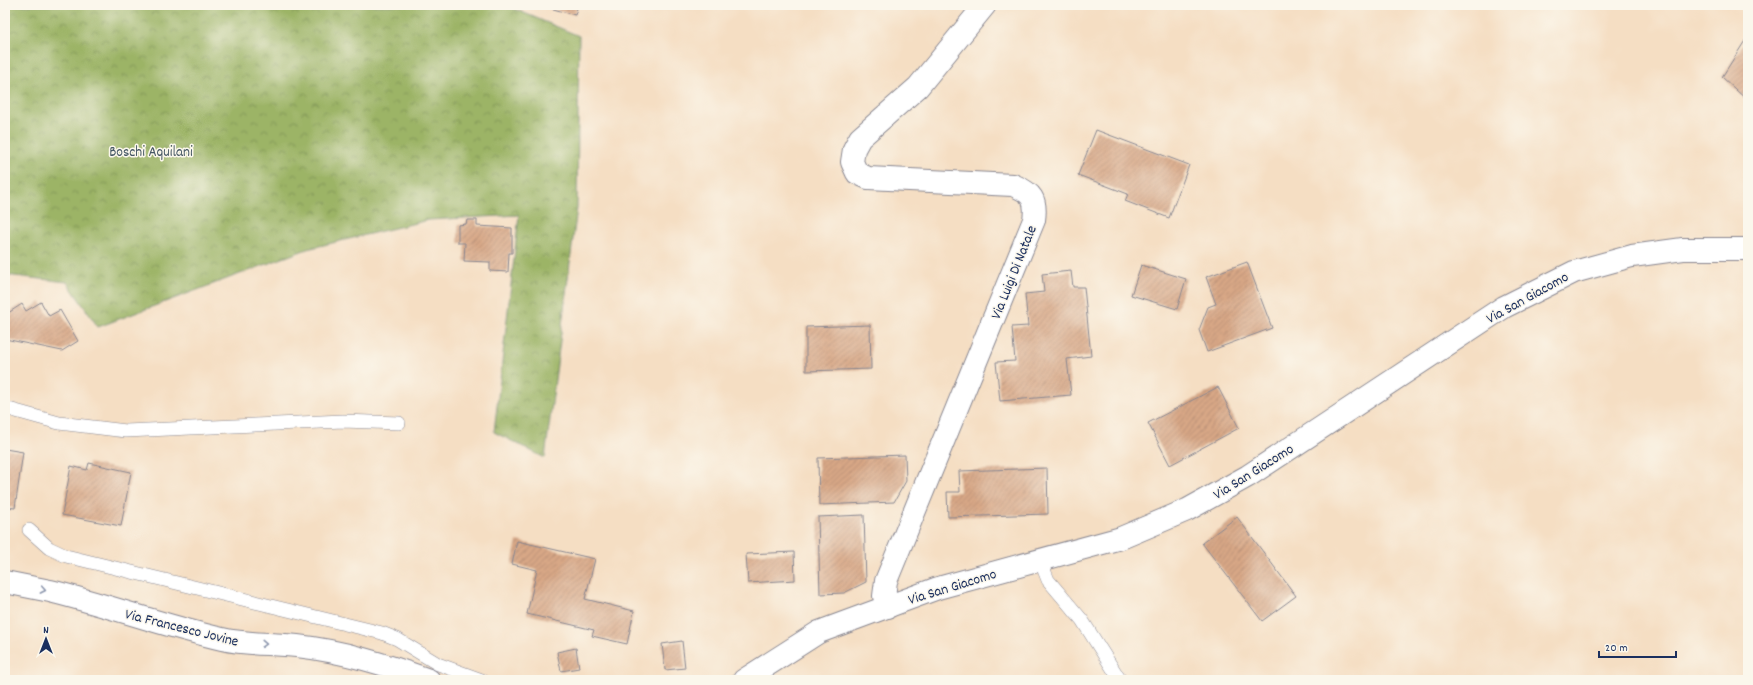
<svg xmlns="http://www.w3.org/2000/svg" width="1753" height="685" font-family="Dekko,sans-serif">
<defs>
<pattern id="forest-crowns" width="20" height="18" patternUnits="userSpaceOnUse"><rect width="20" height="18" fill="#9cb466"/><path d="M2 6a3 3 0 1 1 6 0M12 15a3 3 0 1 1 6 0" fill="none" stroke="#7e9357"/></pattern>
<pattern id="building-hatch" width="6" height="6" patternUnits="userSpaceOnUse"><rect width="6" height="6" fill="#d8a786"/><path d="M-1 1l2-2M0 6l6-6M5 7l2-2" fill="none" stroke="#ae8871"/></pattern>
</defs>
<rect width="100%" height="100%" fill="#fbf7ec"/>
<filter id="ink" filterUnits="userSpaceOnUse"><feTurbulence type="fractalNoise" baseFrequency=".025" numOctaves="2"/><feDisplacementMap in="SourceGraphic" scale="8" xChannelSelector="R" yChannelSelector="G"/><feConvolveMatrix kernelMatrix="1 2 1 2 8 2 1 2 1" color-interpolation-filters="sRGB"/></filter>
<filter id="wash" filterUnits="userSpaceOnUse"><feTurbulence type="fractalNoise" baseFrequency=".012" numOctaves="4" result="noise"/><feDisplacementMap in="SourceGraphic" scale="16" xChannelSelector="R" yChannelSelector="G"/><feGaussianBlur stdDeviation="0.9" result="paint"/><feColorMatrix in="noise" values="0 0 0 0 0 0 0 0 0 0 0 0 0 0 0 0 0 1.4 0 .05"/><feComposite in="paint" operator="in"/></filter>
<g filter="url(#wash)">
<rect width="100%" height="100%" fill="#f5dec3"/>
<path fill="url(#forest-crowns)" stroke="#5c7262" d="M 5,5 L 505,5 L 579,36 L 577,208 L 545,458 L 494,432 L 519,215 L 428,220 L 307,249 L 98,327 L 67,282 L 5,275 Z"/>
<g id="blocks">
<g fill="url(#building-hatch)">
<path d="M 547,5 L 578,5 L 575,15 L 546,7 Z"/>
<path d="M 1748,36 L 1748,101 L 1722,77 Z"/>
<path d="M 1096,130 L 1189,165 L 1169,218 L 1125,201 L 1128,194 L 1078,175 Z"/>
<path d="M 467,220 L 477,220 L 477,226 L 512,228 L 512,253 L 509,253 L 508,272 L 490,271 L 490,262 L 464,261 L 465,243 L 458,243 L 458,225 L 466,224 Z"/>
<path d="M 1247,262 L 1272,328 L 1207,352 L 1199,330 L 1208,307 L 1216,304 L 1206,277 Z"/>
<path d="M 1141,265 L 1186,279 L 1177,309 L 1131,295 Z"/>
<path d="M 1071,271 L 1073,287 L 1084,287 L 1091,356 L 1067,359 L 1071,395 L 1000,401 L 996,362 L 1015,361 L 1012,327 L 1028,326 L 1025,294 L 1044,292 L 1042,274 Z"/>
<path d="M 41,302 L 49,316 L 60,310 L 78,341 L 62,351 L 5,339 L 5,315 L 22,304 L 26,311 Z"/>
<path d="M 870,325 L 871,369 L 806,371 L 806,327 Z"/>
<path d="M 1218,387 L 1239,428 L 1170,465 L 1148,423 Z"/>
<path d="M 5,449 L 23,452 L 15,508 L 5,507 Z"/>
<path d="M 905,455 L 906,481 L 894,502 L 819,505 L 818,458 Z"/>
<path d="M 89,463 L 131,472 L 121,526 L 62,515 L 71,466 L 87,470 Z"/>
<path d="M 1047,468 L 1048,514 L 948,517 L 947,492 L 960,492 L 959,471 Z"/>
<path d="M 864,515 L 866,582 L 844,593 L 820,594 L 818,517 Z"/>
<path d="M 1237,517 L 1296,596 L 1262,621 L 1202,543 Z"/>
<path d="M 517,541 L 595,559 L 585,599 L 634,611 L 627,644 L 592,636 L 594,630 L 527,614 L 537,570 L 512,564 Z"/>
<path d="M 794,552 L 795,580 L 748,583 L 746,554 Z"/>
<path d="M 682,641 L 685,668 L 665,670 L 662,644 Z"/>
<path d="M 576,648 L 579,668 L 561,671 L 557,652 Z"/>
</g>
</g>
</g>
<g filter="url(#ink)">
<use href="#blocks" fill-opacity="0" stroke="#888690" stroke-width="1"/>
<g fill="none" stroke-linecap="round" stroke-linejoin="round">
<g stroke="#888690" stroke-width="14">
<g id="service">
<path d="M 5,408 L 59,423 L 126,431 L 343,421 L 399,423"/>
<path d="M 29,530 L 49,548 L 66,556 L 382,633 L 397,639 L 438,664 L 482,680"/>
<path d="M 1040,560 L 1048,580 L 1082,620 L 1120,680"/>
</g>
</g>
<g stroke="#888690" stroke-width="24">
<g id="minor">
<path d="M 5,582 C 20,585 35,588 50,591 C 108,605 164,626 222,639 C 247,645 272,643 297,646 C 343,651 387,665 429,680"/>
<path d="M 888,607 L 884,596 L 886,581 L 1034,220 C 1037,199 1032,193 1013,185 L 868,178 L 857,173 L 852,162 L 854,149 L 860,138 L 918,87 L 985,5"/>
</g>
</g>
<g stroke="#888690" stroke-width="24">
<path id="tertiary" d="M 744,680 L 819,632 L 938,588 L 1121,538 L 1187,510 L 1248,476 L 1504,307 L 1574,272 L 1632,256 L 1683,249 L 1748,249"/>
</g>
<use href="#service" stroke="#fff" stroke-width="13"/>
<use href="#minor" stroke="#fff" stroke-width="22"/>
<use href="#tertiary" stroke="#fff" stroke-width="22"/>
</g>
<defs><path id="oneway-chevron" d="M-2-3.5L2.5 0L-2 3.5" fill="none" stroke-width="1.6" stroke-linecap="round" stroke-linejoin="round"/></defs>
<g stroke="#8d97ae">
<use href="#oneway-chevron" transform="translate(43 590) rotate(11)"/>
<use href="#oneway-chevron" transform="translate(264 644) rotate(3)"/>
</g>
</g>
<g text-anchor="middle" stroke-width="3" stroke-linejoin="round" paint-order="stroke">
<g font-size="15" fill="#465864" stroke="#fbf7ec">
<text x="151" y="156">Boschi Aquilani</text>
</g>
<g font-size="15" fill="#1b2f5e" stroke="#fbf7ec">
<text transform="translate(1013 272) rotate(-68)" y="5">Via Luigi Di Natale</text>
<text transform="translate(1527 297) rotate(-29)" y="5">Via San Giacomo</text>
<text transform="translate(1253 471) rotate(-32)" y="5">Via San Giacomo</text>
<text transform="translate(952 586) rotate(-17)" y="5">Via San Giacomo</text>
<text transform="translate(182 627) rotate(14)" y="5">Via Francesco Jovine</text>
</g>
</g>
<rect width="1753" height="685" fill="none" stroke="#fbf7ec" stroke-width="20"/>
<g transform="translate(46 639)" stroke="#fbf7ec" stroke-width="3" paint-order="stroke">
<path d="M0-3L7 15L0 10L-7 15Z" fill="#1b2f5e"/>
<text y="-6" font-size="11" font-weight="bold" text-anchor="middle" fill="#1b2f5e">N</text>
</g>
<path d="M1599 651v6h77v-6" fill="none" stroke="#1b2f5e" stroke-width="2"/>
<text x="1605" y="651" font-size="12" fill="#1b2f5e" stroke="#fbf7ec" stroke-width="3" paint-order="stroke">20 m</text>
</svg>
